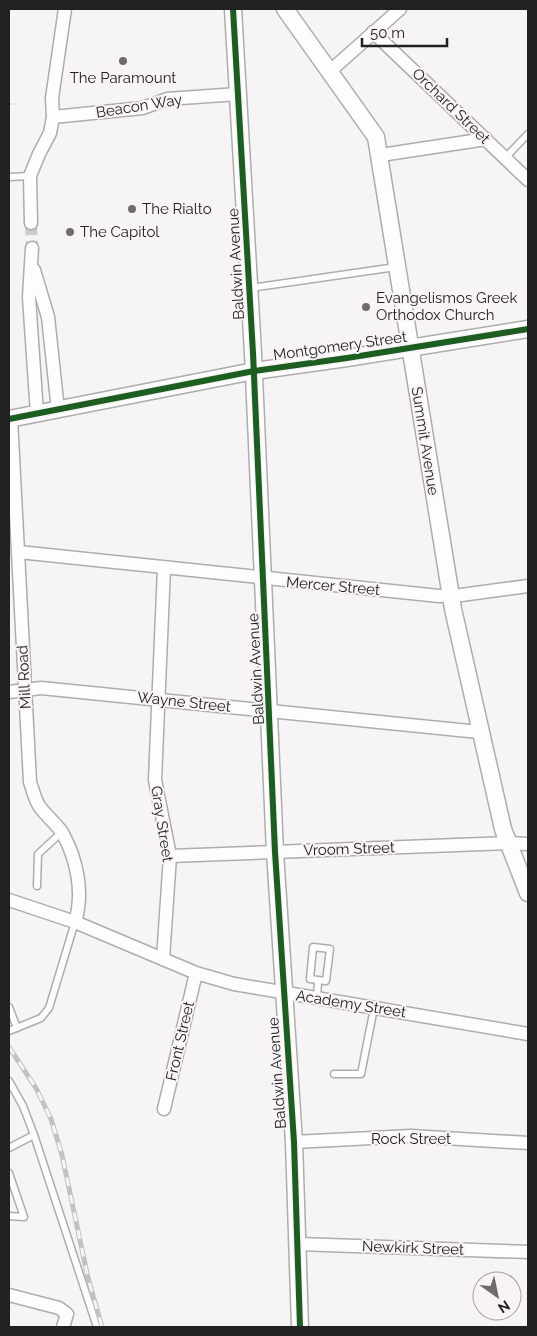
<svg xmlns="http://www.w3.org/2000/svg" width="537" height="1336" font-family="Raleway,sans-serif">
<rect width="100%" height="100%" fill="#f7f4f6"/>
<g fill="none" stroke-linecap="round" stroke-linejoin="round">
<path stroke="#cccacb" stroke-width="12" stroke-dasharray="12 6" stroke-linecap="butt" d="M 31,223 L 32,248"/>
<g stroke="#aeacad" stroke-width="9">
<g id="lane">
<path d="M 505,158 L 528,134"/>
<path d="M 9,177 L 30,176"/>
<path d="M 250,288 L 396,267"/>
<path d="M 37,886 L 38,854 L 62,832"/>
<path d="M 317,999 L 318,980 L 326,981 L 330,949 L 313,947 L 310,979 L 318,980"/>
<path d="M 9,1007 L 17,1028"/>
<path d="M 9,1031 L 41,1018 L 49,1008 L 75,922"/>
<path d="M 334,1074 L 361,1074 L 374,1008"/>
<path d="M 9,1081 L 23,1106 L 34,1135 L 9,1148"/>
<path d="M 34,1135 L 97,1327"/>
<path d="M 9,1173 L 24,1217 L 9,1216"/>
</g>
</g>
<g stroke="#aeacad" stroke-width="15">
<g id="street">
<path d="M 373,32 L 528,180"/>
<path d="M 329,72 L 400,9"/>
<path d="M 53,117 L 143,108 L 167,99 L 238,94"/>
<path d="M 381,155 L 486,139"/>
<path d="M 31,223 L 30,176 L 39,154 L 50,133 L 53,117 L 52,98 L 65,9"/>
<path d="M 32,248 L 29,297 L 37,414"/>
<path d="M 34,270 L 48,317 L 58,410"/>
<path d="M 11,418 L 30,782 C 33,790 35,801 40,807 C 47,817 57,824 63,834 C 77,860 84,893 75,922"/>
<path d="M 19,552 L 439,596 L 461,595 L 528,586"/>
<path d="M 9,692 L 41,688 L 479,732"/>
<path d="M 170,856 L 509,843 L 528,844"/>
<path d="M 9,900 L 75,922 L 196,973 L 234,984 L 528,1034"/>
<path d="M 163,959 L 170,856 L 155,780 L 164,568"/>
<path d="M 164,1109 L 196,973"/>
<path d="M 294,1142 L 411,1136 L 528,1143"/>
<path d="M 298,1244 L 528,1252"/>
<path d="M 9,1295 L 59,1308 L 67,1314 L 63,1327"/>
</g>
</g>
<g stroke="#aeacad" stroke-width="19">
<g id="secondary">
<path d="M 233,9 L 253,353 L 275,852 L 294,1142 L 300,1327"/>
<path d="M 285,9 L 376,137 L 453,609 L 503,829 L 528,893"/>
<path d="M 9,419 L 254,371 L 347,358 L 528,329"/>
</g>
</g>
<path stroke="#dedcdd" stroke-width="2" stroke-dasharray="2.5 2.5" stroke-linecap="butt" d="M 9,104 L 16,104"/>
<use href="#lane" stroke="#fefdfe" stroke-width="6"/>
<use href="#street" stroke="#fefdfe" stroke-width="12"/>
<use href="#secondary" stroke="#fefdfe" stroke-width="16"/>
<g stroke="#c3c2c2" stroke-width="5">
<path id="rail" d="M 9,1047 L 36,1088 L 51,1119 L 62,1155 L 88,1278 L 102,1327"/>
</g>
<use href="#rail" stroke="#f8f3f6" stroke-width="3" stroke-dasharray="9" stroke-linecap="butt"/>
<g stroke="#f8f3f6" stroke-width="9">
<g id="cycleway">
<path d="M 233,9 L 253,353 L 275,852 L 294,1142 L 300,1327"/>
<path d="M 9,419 L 254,371 L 347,358 L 528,329"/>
</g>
</g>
<use href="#cycleway" stroke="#1b5e20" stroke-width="6"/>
</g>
<g fill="#6d6b6c" stroke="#f8f3f6" stroke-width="2">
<circle cx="123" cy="61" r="5"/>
<circle cx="132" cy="209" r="5"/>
<circle cx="70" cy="232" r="5"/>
<circle cx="366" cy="307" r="5"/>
</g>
<g text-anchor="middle" stroke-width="4" stroke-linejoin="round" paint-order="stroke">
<g font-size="15" fill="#222121" stroke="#f8f3f6" text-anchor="start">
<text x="123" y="83" text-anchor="middle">The Paramount</text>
<text x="142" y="214">The Rialto</text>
<text x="80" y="237">The Capitol</text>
<text x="376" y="303">Evangelismos Greek<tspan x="376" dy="17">Orthodox Church</tspan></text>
</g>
<g font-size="15" fill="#222121" stroke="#f8f3f6">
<text transform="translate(139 106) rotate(-9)" y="5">Beacon Way</text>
<text transform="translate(451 106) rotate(44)" y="5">Orchard Street</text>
<text transform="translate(236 264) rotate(-93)" y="5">Baldwin Avenue</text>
<text transform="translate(340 346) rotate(-8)" y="5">Montgomery Street</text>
<text transform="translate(425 441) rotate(81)" y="5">Summit Avenue</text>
<text transform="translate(333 586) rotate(5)" y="5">Mercer Street</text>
<text transform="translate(256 669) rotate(-93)" y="5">Baldwin Avenue</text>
<text transform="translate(24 677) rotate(-93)" y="5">Mill Road</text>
<text transform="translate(184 702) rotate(6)" y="5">Wayne Street</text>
<text transform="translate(162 824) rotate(81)" y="5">Gray Street</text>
<text transform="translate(349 849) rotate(-2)" y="5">Vroom Street</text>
<text transform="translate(351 1004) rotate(9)" y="5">Academy Street</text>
<text transform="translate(180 1041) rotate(-77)" y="5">Front Street</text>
<text transform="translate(277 1073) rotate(-94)" y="5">Baldwin Avenue</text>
<text x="411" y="1144">Rock Street</text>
<text transform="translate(413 1248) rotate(2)" y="5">Newkirk Street</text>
</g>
</g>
<rect width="537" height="1336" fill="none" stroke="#222121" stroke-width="20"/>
<g transform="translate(497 1296) rotate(147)"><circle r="24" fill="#f8f3f6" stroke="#a29fa1"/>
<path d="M0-4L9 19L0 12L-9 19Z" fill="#6d6b6c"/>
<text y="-8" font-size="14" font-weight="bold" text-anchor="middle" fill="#222121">N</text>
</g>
<path d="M362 38v8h85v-8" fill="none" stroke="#222121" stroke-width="2.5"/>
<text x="370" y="38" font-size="15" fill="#222121" stroke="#f8f3f6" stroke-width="4" paint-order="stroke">50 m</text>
</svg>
